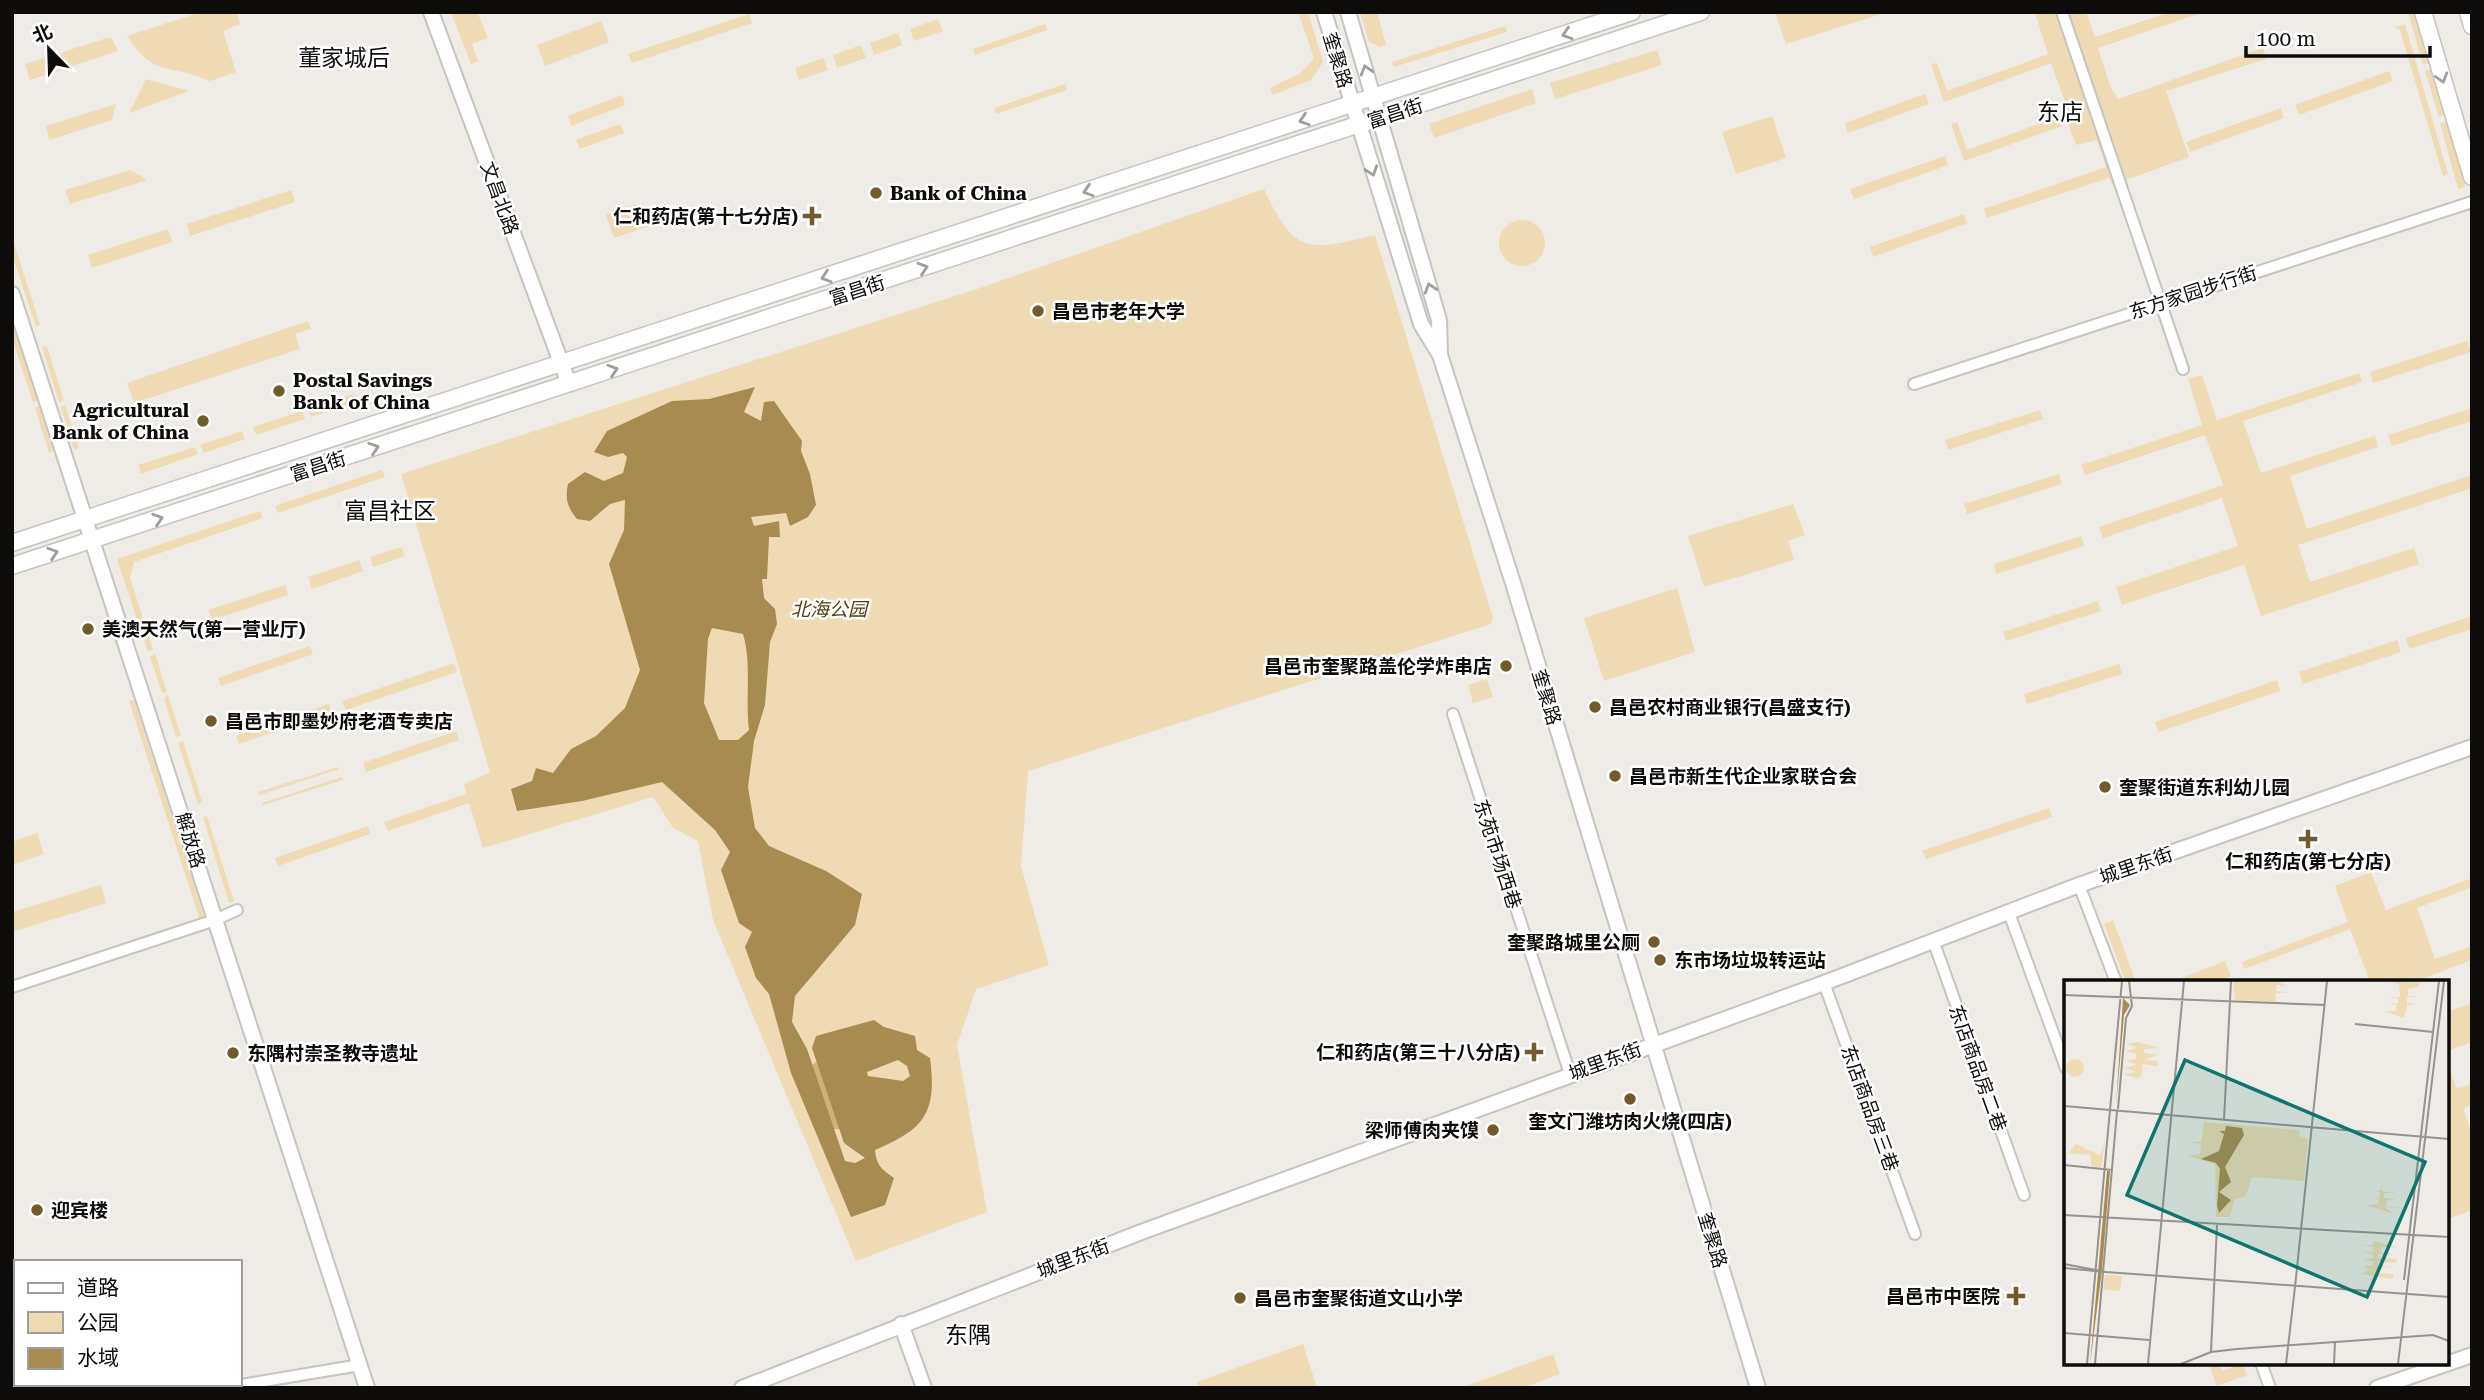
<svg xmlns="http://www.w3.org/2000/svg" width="2484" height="1400" font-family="'Roboto Serif','Noto Sans SC',serif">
<rect width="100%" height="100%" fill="#efece7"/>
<g fill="#eedab3">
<path d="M 201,12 L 236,12 L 240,24 L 223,31 L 236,72 L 210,81 C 171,63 155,79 127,36 Z"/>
<path d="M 451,12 L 477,12 L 488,38 L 472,44 L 478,61 L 471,64 Z"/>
<path d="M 1298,12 L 1308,12 L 1323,62 L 1311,80 L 1273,95 L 1270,88 L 1301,73 L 1314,58 Z"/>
<path d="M 1360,12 L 1377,12 L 1386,45 L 1380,47 L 1369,42 Z"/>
<path d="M 1888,12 L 1786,44 L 1775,13 L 1776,12 Z"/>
<path d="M 2037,12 L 2086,12 L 2095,37 L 2170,12 L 2204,12 L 2098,48 L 2111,88 L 2118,99 L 2263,48 L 2266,59 L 2166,91 L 2189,157 L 2112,185 L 2109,178 L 1987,218 L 1984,209 L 2106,167 L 2097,140 L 2076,145 L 2068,124 L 1964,161 L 1951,124 L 1957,122 L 1967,150 L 2069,113 L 2051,63 L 1944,102 L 1931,64 L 1937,63 L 1947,91 L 2048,54 L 2035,13 Z"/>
<path d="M 2408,12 L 2416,12 L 2431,63 L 2423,65 Z"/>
<path d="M 749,14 L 752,23 L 632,63 L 628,54 Z"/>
<path d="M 938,19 L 943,31 L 914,41 L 910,29 Z"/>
<path d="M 601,21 L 609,42 L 545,66 L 537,45 Z"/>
<path d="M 1045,24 L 1047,30 L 975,55 L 973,49 Z"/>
<path d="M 2405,24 L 2448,174 L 2443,176 L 2400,30 L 2394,27 Z"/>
<path d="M 1505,26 L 1507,32 L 1394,67 L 1392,62 Z"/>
<path d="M 898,33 L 902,45 L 874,55 L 870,43 Z"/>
<path d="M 107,38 L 112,39 L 118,51 L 30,80 L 25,64 Z"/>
<path d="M 861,45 L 866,58 L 837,68 L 833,55 Z"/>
<path d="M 1657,50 L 1662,65 L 1555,99 L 1550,83 Z"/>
<path d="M 823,58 L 828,70 L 799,80 L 795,68 Z"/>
<path d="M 2433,69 L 2446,115 L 2439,117 L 2425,71 Z"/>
<path d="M 2389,71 L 2393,81 L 2299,115 L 2295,105 Z"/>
<path d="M 146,79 L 189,91 L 129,113 Z"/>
<path d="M 1065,84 L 1067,90 L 996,114 L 994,108 Z"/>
<path d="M 1532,89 L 1536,103 L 1434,138 L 1429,124 Z"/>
<path d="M 1925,94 L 1929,104 L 1848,133 L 1845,123 Z"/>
<path d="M 622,95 L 625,105 L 571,126 L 568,116 Z"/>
<path d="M 116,104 L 112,120 L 49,140 L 46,126 Z"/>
<path d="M 2281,108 L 2284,118 L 2190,152 L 2186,142 Z"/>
<path d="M 1772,116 L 1786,158 L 1736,174 L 1722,132 Z"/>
<path d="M 2448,122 L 2465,187 L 2458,189 L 2440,123 Z"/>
<path d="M 620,124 L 624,133 L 580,149 L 576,140 Z"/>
<path d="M 1945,156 L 1948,165 L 1854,199 L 1850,189 Z"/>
<path d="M 130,170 L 148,180 L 70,204 L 65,190 Z"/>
<path d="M 1264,189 C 1295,256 1309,251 1375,235 L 1493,618 L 1491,624 L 1028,771 L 1021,866 L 1049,965 L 976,989 L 957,1045 L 987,1212 L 856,1261 L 713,920 L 698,841 L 673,828 L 653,797 L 483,848 L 469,803 L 388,831 L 384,822 L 466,794 L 464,784 L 490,772 L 401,474 L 983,287 Z"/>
<path d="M 291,190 L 295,202 L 190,236 L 187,224 Z"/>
<path d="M 636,204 L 642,221 L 674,211 L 676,217 L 614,238 L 606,215 Z"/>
<path d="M 1964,214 L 1967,223 L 1873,257 L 1870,247 Z"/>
<circle cx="1522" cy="243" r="23"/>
<path d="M 168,229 L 172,242 L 92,268 L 88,255 Z"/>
<path d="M 12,237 L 40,325 L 36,327 L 12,254 Z"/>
<path d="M 308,321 L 311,329 L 295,334 L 300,349 L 134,403 L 127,383 Z"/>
<path d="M 16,330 L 38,400 L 33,402 L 12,338 Z"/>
<path d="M 2467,341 L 2471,352 L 2373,383 L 2370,372 Z"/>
<path d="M 47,346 L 64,401 L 59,402 L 42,347 Z"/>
<path d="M 2359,373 L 2362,382 L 2243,421 L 2261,473 L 2375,436 L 2378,447 L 2290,476 L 2307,529 L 2472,475 L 2472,488 L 2298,545 L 2310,582 L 2414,548 L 2419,564 L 2261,616 L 2244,565 L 2122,605 L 2116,587 L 2238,546 L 2222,498 L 2103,538 L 2099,527 L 2223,485 L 2205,435 L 2085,475 L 2081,465 L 2202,425 L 2188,379 L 2202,375 L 2217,420 Z"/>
<path d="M 354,394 L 357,402 L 311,417 L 308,409 Z"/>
<path d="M 65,405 L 79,448 L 74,450 L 61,407 Z"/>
<path d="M 39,406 L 53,451 L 49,453 L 35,408 Z"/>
<path d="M 2472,408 L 2472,421 L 2392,446 L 2388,435 Z"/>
<path d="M 2040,410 L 2043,419 L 1948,450 L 1945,440 Z"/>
<path d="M 302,411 L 305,419 L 256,435 L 253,427 Z"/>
<path d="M 242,431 L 245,439 L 204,453 L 200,445 Z"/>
<path d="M 195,447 L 198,454 L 141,474 L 138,465 Z"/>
<path d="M 382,470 L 385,477 L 278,513 L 275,506 Z"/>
<path d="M 2059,474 L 2062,484 L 1967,514 L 1964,504 Z"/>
<path d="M 1793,504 L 1805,535 L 1788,541 L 1794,560 L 1704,587 L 1688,536 Z"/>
<path d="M 260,511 L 263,518 L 134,562 L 130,578 L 153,650 L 148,652 L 117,559 Z"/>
<path d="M 2081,536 L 2084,546 L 1996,574 L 1994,564 Z"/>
<path d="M 401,547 L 405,556 L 373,567 L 370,557 Z"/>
<path d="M 359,560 L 363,571 L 312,589 L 308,577 Z"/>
<path d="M 285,585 L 288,595 L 212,620 L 208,610 Z"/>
<path d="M 1677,588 L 1695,652 L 1604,681 L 1584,618 Z"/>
<path d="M 2098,601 L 2101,611 L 2006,641 L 2003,632 Z"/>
<path d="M 2472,616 L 2472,629 L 2409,649 L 2406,638 Z"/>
<path d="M 2397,640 L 2401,652 L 2303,684 L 2299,672 Z"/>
<path d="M 310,646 L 313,654 L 221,686 L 218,678 Z"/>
<path d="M 155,654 L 167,692 L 162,693 L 150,657 Z"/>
<path d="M 454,663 L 457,672 L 346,710 L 342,701 Z"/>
<path d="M 2119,664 L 2122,674 L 2027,704 L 2024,694 Z"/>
<path d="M 1487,679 L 1493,697 L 1473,703 L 1468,685 Z"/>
<path d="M 2277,680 L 2280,691 L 2159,732 L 2155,722 Z"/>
<path d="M 168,695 L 181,736 L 176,737 L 164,698 Z"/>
<path d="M 134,700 L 204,916 L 200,920 L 129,701 Z"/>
<path d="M 329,704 L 332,712 L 239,744 L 236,736 Z"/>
<path d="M 456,731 L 459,740 L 366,772 L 363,763 Z"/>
<path d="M 183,741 L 202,802 L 198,804 L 178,743 Z"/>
<path d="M 338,767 L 339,769 L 259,795 L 258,792 Z"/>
<path d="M 342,777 L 343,780 L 263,805 L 262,803 Z"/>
<path d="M 2049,808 L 2052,817 L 1926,859 L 1922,851 Z"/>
<path d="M 207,816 L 234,901 L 229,903 L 203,817 Z"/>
<path d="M 368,826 L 370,834 L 278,866 L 275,858 Z"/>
<path d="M 37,833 L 44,854 L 12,865 L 12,842 Z"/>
<path d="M 2371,872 L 2386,910 L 2472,878 L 2472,887 L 2417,908 L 2435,959 L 2472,946 L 2472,960 L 2414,982 L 2370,982 L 2350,929 L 2244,969 L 2242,962 L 2348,922 L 2335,886 Z"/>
<path d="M 101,885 L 106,903 L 12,932 L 12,912 Z"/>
<path d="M 2113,920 L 2136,982 L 2126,982 L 2104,924 Z"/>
<path d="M 2225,961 L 2231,976 L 2216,982 L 2172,982 Z"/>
<path d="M 2472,1003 L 2472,1042 L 2447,1051 L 2447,1012 Z"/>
<path d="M 2447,1063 L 2457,1089 L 2472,1084 L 2472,1105 L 2463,1108 L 2472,1133 L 2472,1210 L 2451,1218 L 2447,1208 Z"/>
<path d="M 1303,1344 L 1317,1388 L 1199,1388 L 1197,1382 Z"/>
<path d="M 1553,1354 L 1560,1374 L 1523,1388 L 1461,1388 Z"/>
<path d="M 2208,1363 L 2219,1363 L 2222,1371 L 2243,1363 L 2247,1375 L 2217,1386 Z"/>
</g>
<path fill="#cfb176" d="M 817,1062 L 840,1129 L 833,1129 L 812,1065 Z"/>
<path fill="#a88b51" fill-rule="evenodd" d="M 755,387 L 744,412 L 761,421 L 764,402 L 774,401 L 802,441 L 801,451 L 810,474 L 816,505 L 808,517 L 790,526 L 786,513 L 751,517 L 754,526 L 779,521 L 780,537 L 769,537 L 767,579 L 762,579 L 764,598 L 775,609 L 777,624 L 770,642 L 765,705 L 754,741 L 748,787 L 755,828 L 769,846 L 826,871 L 862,894 L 855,925 L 795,996 L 792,1022 L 807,1049 L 845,1161 L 855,1163 L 865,1158 L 844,1143 L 812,1048 L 816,1036 L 874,1020 L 884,1027 L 915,1036 L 917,1050 L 930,1058 C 937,1113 925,1129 875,1150 C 876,1165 882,1170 894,1178 L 885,1205 L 851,1217 L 791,1073 L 769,994 L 756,978 L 745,947 L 752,932 L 739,923 L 721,870 L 730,852 L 715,830 L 662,782 L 582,801 L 517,811 L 511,789 L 532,781 L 536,768 L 553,773 L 571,749 L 596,736 L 625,708 L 640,670 L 609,564 L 624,530 L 625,500 L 610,504 L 590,521 L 577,519 C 567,507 565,499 568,484 L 585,472 L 604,481 L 623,473 L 627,457 L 623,453 L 608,457 L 594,452 L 607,431 L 672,401 L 709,399 ZM 712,628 L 743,634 C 752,665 745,697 749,730 L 738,740 L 719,740 L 704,703 L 708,639 ZM 898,1060 L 907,1066 L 910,1076 L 903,1081 L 868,1076 L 867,1072 Z"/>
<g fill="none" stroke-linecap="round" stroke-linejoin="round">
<g stroke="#c6c4bf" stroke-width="14">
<g id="street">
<path d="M 2062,12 L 2183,369"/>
<path d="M 1914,384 L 2472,202"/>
<path d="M 1453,714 L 1570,1074"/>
<path d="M 2079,885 L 2116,982"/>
<path d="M 2009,913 L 2066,1068"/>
<path d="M 1933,940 L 2024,1195"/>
<path d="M 1824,983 L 1915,1234"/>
<path d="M 12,987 L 215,920 L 237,910"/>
<path d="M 2261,1363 L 2270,1388"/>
<path d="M 223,1388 L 360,1365"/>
</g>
</g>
<g stroke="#c6c4bf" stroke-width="18">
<g id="secondary">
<path d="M 431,12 L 569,384"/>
<path d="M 1324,12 L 1421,324 L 1440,355 L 1513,583 L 1758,1388"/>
<path d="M 1348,12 L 1439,320 L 1440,353"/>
<path d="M 12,294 L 367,1388"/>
<path d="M 901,1324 L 924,1388"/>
<path d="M 742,1388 L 1144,1231 L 1824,983 L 2079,885 L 2472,747"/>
<path d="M 2377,1388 L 2472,1355"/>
</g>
</g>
<g stroke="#c6c4bf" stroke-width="19">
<g id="primary">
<path d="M 2423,12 L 2472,177"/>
<path d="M 2468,12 L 2472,26"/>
<path d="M 12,543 L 1632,12"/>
<path d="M 12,566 L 1701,12"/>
</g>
</g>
<use href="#street" stroke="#fff" stroke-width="10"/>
<use href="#secondary" stroke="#fff" stroke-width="14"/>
<use href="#primary" stroke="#fff" stroke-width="16"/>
</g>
<defs><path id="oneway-chevron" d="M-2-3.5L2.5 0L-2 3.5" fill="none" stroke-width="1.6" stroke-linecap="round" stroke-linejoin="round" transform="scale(1.75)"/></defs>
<g stroke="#9e9e9d">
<use href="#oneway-chevron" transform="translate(1567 34) rotate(162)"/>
<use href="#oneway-chevron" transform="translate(1366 70) rotate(-107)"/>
<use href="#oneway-chevron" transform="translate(2442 78) rotate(73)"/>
<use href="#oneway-chevron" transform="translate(1304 120) rotate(162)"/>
<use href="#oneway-chevron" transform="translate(1372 171) rotate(72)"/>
<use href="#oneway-chevron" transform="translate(1088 191) rotate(162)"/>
<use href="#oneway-chevron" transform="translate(923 268) rotate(-18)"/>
<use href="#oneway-chevron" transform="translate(826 277) rotate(162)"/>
<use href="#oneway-chevron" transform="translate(1430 288) rotate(-107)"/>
<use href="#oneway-chevron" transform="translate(613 370) rotate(-18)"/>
<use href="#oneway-chevron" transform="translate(374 448) rotate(-18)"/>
<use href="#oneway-chevron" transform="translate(158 519) rotate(-18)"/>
<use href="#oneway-chevron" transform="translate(53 553) rotate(-18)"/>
</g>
<g fill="#725b2b" stroke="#fff" stroke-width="2.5">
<circle cx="876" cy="193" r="7"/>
<path d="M808.5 205.5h7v7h7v7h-7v7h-7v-7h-7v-7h7z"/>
<circle cx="1038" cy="311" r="7"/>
<circle cx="279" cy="391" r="7"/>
<circle cx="203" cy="421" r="7"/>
<circle cx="88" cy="629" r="7"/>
<circle cx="1506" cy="666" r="7"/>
<circle cx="1595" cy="707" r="7"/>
<circle cx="211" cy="721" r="7"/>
<circle cx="1615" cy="776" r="7"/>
<circle cx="2105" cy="787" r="7"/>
<path d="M2304.5 828.5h7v7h7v7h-7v7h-7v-7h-7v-7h7z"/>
<circle cx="1654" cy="942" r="7"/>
<circle cx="1660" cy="960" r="7"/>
<path d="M1530.5 1041.5h7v7h7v7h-7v7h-7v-7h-7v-7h7z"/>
<circle cx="233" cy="1053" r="7"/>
<circle cx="1630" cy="1099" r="7"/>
<circle cx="1493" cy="1130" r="7"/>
<circle cx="37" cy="1210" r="7"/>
<path d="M2012.5 1285.5h7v7h7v7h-7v7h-7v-7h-7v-7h7z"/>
<circle cx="1240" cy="1298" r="7"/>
</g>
<g text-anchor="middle" stroke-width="5" stroke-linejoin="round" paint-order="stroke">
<g font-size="19" fill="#0d0c0b" stroke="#fff">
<text transform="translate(1338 60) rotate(73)" y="7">奎聚路</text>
<text transform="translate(1395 113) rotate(-18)" y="7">富昌街</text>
<text transform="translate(500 198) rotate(70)" y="7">文昌北路</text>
<text transform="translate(857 290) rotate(-18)" y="7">富昌街</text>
<text transform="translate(2193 292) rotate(-18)" y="7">东方家园步行街</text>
<text transform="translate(318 466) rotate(-18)" y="7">富昌街</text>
<text transform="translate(1547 697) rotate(73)" y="7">奎聚路</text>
<text transform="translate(191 840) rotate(73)" y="7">解放路</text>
<text transform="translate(1498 854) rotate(72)" y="7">东苑市场西巷</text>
<text transform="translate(2136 865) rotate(-19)" y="7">城里东街</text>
<text transform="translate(1605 1061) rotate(-20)" y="7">城里东街</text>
<text transform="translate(1978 1068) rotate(70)" y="7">东店商品房二巷</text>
<text transform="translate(1870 1108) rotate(70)" y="7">东店商品房三巷</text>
<text transform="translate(1713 1240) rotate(73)" y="7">奎聚路</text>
<text transform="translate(1073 1258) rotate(-21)" y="7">城里东街</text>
</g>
<g font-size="19" font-weight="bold" fill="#0d0c0b" stroke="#fff" text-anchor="start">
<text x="890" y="200">Bank of China</text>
<text x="798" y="223" text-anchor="end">仁和药店(第十七分店)</text>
<text x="1052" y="318">昌邑市老年大学</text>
<text x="293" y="387">Postal Savings<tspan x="293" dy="22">Bank of China</tspan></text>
<text x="189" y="417" text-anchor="end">Agricultural<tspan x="189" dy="22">Bank of China</tspan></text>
<text x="102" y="636">美澳天然气(第一营业厅)</text>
<text x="1492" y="673" text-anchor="end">昌邑市奎聚路盖伦学炸串店</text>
<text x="1609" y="714">昌邑农村商业银行(昌盛支行)</text>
<text x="225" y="728">昌邑市即墨妙府老酒专卖店</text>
<text x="1629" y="783">昌邑市新生代企业家联合会</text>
<text x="2119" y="794">奎聚街道东利幼儿园</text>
<text x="2308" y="868" text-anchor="middle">仁和药店(第七分店)</text>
<text x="1640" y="949" text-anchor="end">奎聚路城里公厕</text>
<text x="1674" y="967">东市场垃圾转运站</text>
<text x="1520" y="1059" text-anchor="end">仁和药店(第三十八分店)</text>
<text x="247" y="1060">东隅村崇圣教寺遗址</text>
<text x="1630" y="1128" text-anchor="middle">奎文门潍坊肉火烧(四店)</text>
<text x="1479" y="1137" text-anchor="end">梁师傅肉夹馍</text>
<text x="51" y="1217">迎宾楼</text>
<text x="2000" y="1303" text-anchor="end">昌邑市中医院</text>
<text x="1254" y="1305">昌邑市奎聚街道文山小学</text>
</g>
<g font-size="19" font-style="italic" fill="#544010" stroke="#fff">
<text x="829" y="616">北海公园</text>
</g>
<g font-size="23" fill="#0d0c0b" stroke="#fff">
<text x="344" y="66">董家城后</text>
<text x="2060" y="120">东店</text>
<text x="390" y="519">富昌社区</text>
<text x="968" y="1343">东隅</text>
</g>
</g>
<g transform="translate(2064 980)">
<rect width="385" height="385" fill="#efece7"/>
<path d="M 169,1 L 213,1 L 223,6 L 213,5 L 212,11 L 226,13 L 212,13 L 211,21 L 219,22 L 171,20 ZM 337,1 L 356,2 L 354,7 L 344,9 L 344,16 L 355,17 L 343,17 L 343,23 L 354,24 L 343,25 L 343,31 L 353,32 L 341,31 L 340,38 L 349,41 L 320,31 L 332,31 L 333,25 L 322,23 L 334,24 L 334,18 L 323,17 L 336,17 L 336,11 L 324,10 L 335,11 L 336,4 L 324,2 ZM 74,62 L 95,68 L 80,69 L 80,73 L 94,75 L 80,80 L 94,81 L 94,86 L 79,84 L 77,100 L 76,94 L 75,99 L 60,94 L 72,92 L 61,88 L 72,85 L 62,80 L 72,79 L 73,74 L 62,71 L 73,68 L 63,64 ZM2 88a9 9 0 1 1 18 0a9 9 0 1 1-18 0ZM 140,142 L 235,150 L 236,156 L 244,159 L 240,201 L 188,197 L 182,216 L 170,220 L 166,237 L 152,237 L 151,184 L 124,176 L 136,174 L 137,164 L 125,162 L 137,162 ZM 41,161 L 37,187 L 27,186 L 27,175 L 5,173 L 12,164 L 36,175 ZM 317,206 L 318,211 L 333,213 L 320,213 L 320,218 L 332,219 L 323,220 L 322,226 L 343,229 L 320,227 L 331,234 L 301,225 L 314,224 L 315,219 L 302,217 L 315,218 L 316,212 L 303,210 L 316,211 ZM 310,261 L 334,267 L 317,267 L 317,272 L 333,275 L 314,274 L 314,278 L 333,279 L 332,283 L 314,282 L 314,286 L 332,287 L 313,288 L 313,293 L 330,294 L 328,299 L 297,294 L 306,289 L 297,287 L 309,285 L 309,281 L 298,280 L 309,278 L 309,274 L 298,272 L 309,272 L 310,267 L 298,265 L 309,265 ZM 41,295 L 58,296 L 56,311 L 39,309 Z" fill="#eedab3"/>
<path d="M 59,18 L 66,25 L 60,35 L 52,126 ZM 162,146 L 178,148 L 180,155 L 161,187 L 167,202 L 155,212 L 167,220 L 155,233 L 153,226 L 156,189 L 152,183 L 137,179 L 155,171 L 160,154 L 155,151 L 161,151 ZM 43,191 L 46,191 L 38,289 L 26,384 Z" fill="#a88b51"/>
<path fill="none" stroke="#95928f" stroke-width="2" d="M 0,15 L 261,25M 291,44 L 369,52M 0,126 L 385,159M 54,129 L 62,38 L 68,26 L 65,1M 160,140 L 167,1M 42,173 L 58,1M 0,185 L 48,190M 0,235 L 385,257M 0,284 L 42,292 L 0,288M 42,292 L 385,317M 340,300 L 375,1M 231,307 L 263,1M 30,308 L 42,173M 0,353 L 85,360M 147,372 L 153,245M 23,384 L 30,308M 31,384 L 53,131M 84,384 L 120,1M 117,384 L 147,372 L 173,369 L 369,355 L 385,361M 222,384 L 231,307M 270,384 L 271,362M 334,384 L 380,1"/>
<path fill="#0f766e" fill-opacity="0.15" stroke="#0f766e" stroke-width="3.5" d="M 121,80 L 361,182 L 303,317 L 63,215 Z"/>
<rect width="385" height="385" fill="none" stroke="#0d0c0b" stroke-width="3.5"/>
</g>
<rect width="2484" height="1400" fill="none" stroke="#0d0c0b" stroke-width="28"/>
<rect x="14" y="1260" width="228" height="126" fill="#ffffff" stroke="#9e9e9d" stroke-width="2"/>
<rect x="28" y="1283" width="35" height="10" fill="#ffffff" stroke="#9e9e9d" stroke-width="2"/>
<text x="77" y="1295" font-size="21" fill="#0d0c0b">道路</text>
<rect x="28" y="1312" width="35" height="21" fill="#eedab3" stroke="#9e9e9d" stroke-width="2"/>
<text x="77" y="1330" font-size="21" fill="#0d0c0b">公园</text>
<rect x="28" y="1348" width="35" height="21" fill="#a88b51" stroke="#9e9e9d" stroke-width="2"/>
<text x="77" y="1365" font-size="21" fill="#0d0c0b">水域</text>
<g transform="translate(49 49) rotate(337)" stroke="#ffffff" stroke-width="5" paint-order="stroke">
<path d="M0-5L12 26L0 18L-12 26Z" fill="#0d0c0b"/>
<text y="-10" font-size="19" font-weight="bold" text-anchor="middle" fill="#0d0c0b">北</text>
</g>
<path d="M2246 46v10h184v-10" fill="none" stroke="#0d0c0b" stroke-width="3.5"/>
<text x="2256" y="46" font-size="21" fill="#0d0c0b" stroke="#ffffff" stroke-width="5" paint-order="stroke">100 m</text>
</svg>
